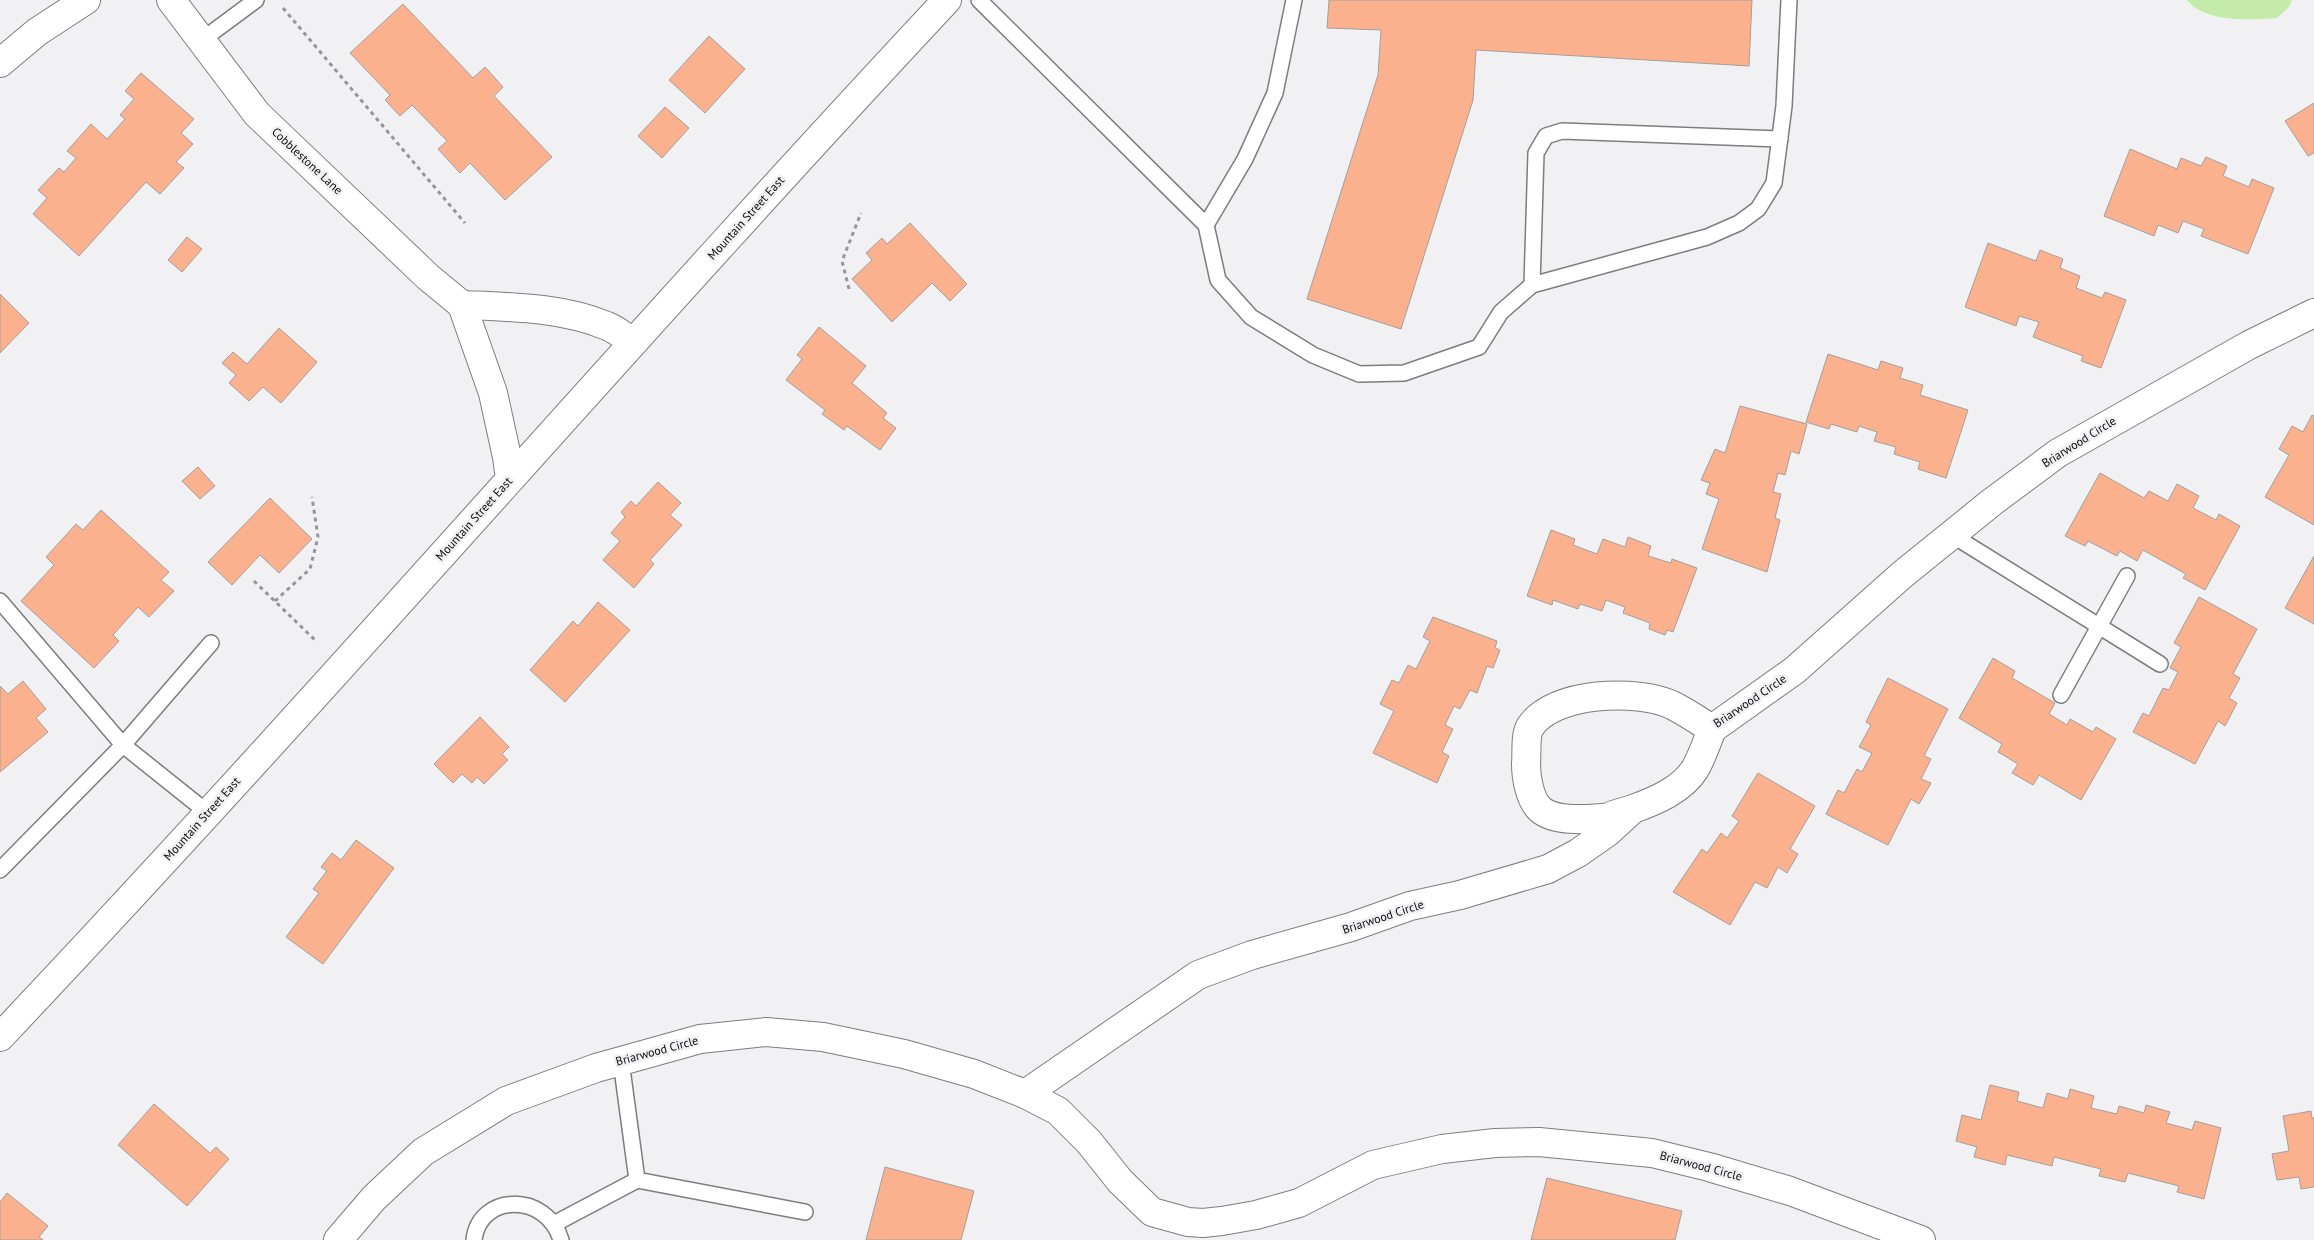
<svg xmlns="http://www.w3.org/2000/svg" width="2314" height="1240" font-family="'PT Sans',sans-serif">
<rect width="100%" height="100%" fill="#f1f1f4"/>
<path fill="#c5ebaa" d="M 2187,0 L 2292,0 L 2289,7 L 2277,18 C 2250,20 2205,23 2187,0 Z"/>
<g fill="#fbb18e" stroke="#a29e9d">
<path d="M 1329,0 L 1752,0 L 1749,66 L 1476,50 L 1473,100 L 1401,329 L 1307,299 L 1378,75 L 1381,30 L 1327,28 Z"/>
<path d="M 403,4 L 473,78 L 485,67 L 503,87 L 494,96 L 552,157 L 505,200 L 470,163 L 460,173 L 438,149 L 447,141 L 412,105 L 400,116 L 385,100 L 390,95 L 350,53 Z"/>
<path d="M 709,36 L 745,69 L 705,113 L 669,80 Z"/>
<path d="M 141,73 L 194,119 L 181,133 L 193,144 L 176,162 L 184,168 L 160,194 L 146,182 L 79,256 L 33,214 L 47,198 L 38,190 L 59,168 L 64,172 L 76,158 L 67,151 L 91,124 L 107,139 L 125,119 L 120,115 L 134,99 L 125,91 Z"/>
<path d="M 2314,103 L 2314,153 L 2308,156 L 2285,121 Z"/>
<path d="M 665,107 L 689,128 L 662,158 L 638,136 Z"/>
<path d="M 2130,149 L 2177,169 L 2181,158 L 2201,166 L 2206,157 L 2227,166 L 2223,176 L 2249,187 L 2252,179 L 2274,188 L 2248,254 L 2201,236 L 2204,229 L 2183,221 L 2178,233 L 2158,225 L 2154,236 L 2104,216 Z"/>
<path d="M 910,223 L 967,284 L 950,301 L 932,283 L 892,322 L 852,279 L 872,260 L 866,253 L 882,238 L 887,244 Z"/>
<path d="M 187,237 L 202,249 L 182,272 L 168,260 Z"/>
<path d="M 1988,243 L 2036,261 L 2040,250 L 2063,259 L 2060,268 L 2080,276 L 2076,288 L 2102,298 L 2105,292 L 2126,300 L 2101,368 L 2081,361 L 2083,356 L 2033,337 L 2039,322 L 2019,316 L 2016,326 L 1965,307 Z"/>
<path d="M 0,294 L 29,323 L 0,353 Z"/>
<path d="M 819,327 L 866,366 L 852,383 L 887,413 L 883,418 L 896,428 L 880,450 L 847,426 L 844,430 L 822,414 L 825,410 L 786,380 L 802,359 L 797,355 Z"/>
<path d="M 279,328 L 317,362 L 281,403 L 263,387 L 249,401 L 229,383 L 236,375 L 222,363 L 233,352 L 247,364 Z"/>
<path d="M 1828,354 L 1878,370 L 1881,361 L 1903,368 L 1900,378 L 1923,385 L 1920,395 L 1968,410 L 1946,478 L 1918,469 L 1920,462 L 1894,454 L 1896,447 L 1874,441 L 1877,432 L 1859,426 L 1857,432 L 1831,424 L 1829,429 L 1806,422 Z"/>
<path d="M 1740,406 L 1807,424 L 1799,454 L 1791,451 L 1785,475 L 1778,473 L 1773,492 L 1781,494 L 1775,518 L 1780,520 L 1767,572 L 1702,549 L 1719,499 L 1706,494 L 1710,483 L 1701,480 L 1715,449 L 1725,453 Z"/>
<path d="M 2312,415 L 2314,416 L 2314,525 L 2265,497 L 2289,455 L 2279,449 L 2292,426 L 2303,432 Z"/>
<path d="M 198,467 L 215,486 L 200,499 L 182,481 Z"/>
<path d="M 2100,473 L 2144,498 L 2149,491 L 2168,501 L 2177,484 L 2199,496 L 2193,508 L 2216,520 L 2219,514 L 2240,526 L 2205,590 L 2183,578 L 2186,574 L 2143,550 L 2137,561 L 2120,551 L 2117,556 L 2088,541 L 2085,546 L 2065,536 Z"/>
<path d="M 658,482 L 681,503 L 670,515 L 682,525 L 650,560 L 654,564 L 634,588 L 603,560 L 620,541 L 611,533 L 625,517 L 621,512 L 631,501 L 636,506 Z"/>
<path d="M 270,498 L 312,539 L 279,573 L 260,555 L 232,585 L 208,562 Z"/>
<path d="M 101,510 L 169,572 L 161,580 L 174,591 L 149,617 L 138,607 L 113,635 L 119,641 L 94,668 L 21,601 L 54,565 L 46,557 L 76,524 L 83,530 Z"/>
<path d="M 1551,530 L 1575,539 L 1573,545 L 1597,554 L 1603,539 L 1625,547 L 1628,537 L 1651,546 L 1648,556 L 1671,563 L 1672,559 L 1697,568 L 1673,632 L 1667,630 L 1665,635 L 1649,629 L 1650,623 L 1623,613 L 1625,607 L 1606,600 L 1602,611 L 1580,604 L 1578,609 L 1553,600 L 1552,605 L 1527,596 Z"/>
<path d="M 2314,556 L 2314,624 L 2285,608 Z"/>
<path d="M 2199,597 L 2257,629 L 2233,674 L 2240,678 L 2229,698 L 2237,703 L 2225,726 L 2218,721 L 2195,764 L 2133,732 L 2143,713 L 2149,716 L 2163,688 L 2169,690 L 2178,672 L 2170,668 L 2181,647 L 2174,643 Z"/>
<path d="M 598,602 L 630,630 L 565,702 L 530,670 L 573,621 L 578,626 Z"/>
<path d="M 1433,617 L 1497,641 L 1495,648 L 1500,650 L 1493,668 L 1487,666 L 1477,693 L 1470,690 L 1460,709 L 1454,706 L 1445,725 L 1453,729 L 1442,752 L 1449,756 L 1437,783 L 1373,753 L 1394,711 L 1380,704 L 1392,680 L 1399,683 L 1408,665 L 1416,669 L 1430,641 L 1423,637 Z"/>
<path d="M 1993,658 L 2015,671 L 2012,678 L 2055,703 L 2049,714 L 2067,725 L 2070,719 L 2093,732 L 2096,727 L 2116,739 L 2081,800 L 2039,775 L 2033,785 L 2012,773 L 2018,764 L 1998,752 L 2002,744 L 1959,718 Z"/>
<path d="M 1888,678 L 1948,709 L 1924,756 L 1931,759 L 1921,779 L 1931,783 L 1919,804 L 1911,799 L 1888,845 L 1826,814 L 1838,790 L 1844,793 L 1857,769 L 1862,772 L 1872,753 L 1859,747 L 1871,725 L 1866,722 Z"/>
<path d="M 23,681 L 46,709 L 36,718 L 48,732 L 0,772 L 0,686 L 8,694 Z"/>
<path d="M 480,717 L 509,747 L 502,754 L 508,760 L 484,784 L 477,777 L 472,783 L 462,774 L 453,783 L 434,764 Z"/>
<path d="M 1758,773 L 1815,806 L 1790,849 L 1798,854 L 1787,873 L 1778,867 L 1767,888 L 1755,882 L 1730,925 L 1673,892 L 1702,849 L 1707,853 L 1721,833 L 1727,838 L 1739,821 L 1732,816 Z"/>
<path d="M 356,840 L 394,868 L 323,964 L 286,937 L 319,893 L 313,889 L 327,871 L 321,867 L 332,853 L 341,860 Z"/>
<path d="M 1990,1085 L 2019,1092 L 2017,1101 L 2043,1108 L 2047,1093 L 2068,1099 L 2070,1089 L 2094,1096 L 2091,1108 L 2117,1114 L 2119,1106 L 2144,1113 L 2146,1105 L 2170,1112 L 2166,1123 L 2192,1130 L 2195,1121 L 2221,1128 L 2204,1199 L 2177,1192 L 2179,1186 L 2128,1173 L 2125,1182 L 2099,1176 L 2101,1169 L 2054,1157 L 2052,1166 L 2007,1155 L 2005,1165 L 1974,1157 L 1977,1147 L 1956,1141 L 1962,1115 L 1981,1120 Z"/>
<path d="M 154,1104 L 210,1153 L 216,1147 L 229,1159 L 187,1206 L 118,1145 Z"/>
<path d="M 2311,1111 L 2312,1118 L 2314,1118 L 2314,1187 L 2301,1189 L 2299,1177 L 2277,1180 L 2272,1154 L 2289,1151 L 2283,1116 Z"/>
<path d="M 885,1167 L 974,1191 L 961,1240 L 866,1240 Z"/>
<path d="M 1547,1178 L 1682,1211 L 1675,1240 L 1531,1240 Z"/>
<path d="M 7,1193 L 48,1226 L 39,1237 L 43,1240 L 0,1240 L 0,1202 Z"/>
</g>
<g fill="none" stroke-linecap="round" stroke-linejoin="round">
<g stroke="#7d7d80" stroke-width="18">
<g id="lane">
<path d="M 979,0 L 1206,225 L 1218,280 L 1251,317 L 1313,355 L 1359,374 L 1404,373 L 1479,347 L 1501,312 L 1532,285 L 1707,237 L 1739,223 L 1758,209 L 1774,183 L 1784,106 L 1789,0"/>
<path d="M 202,40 L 256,0"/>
<path d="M 1206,225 L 1245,159 L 1275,93 L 1294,0"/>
<path d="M 1532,285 L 1536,153 L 1546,136 L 1562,131 L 1780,139"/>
<path d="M 1952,535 L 2160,664"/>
<path d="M 0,601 L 123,745 L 208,813"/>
<path d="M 2061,695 L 2127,576"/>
<path d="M 0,870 L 123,745 L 211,643"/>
<path d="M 621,1061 L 637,1180 L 805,1212"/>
<path d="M 554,1224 L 637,1180"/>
<path d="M 474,1240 C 479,1193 547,1192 561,1240"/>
</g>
</g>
<g stroke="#7d7d80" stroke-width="30">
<g id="street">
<path d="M 171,0 L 257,114 L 428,277 L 462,305 L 493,393 L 507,457 L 510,479"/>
<path d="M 0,63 L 37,32 L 86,0"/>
<path d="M 462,305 C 510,307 561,307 607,326 C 616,329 624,337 633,342"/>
<path d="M 1633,809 C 1655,801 1682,790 1695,769 C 1702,757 1707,742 1712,729"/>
<path d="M 338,1240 L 374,1198 L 423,1152 L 506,1101 L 596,1068 L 700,1039 L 766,1032 L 823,1037 L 904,1054 L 974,1074 L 1025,1094"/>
<path d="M 1921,1240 L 1790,1191 L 1709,1167 L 1652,1153 L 1539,1142 L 1495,1143 L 1442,1149 L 1373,1165 L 1299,1203 L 1256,1215 L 1222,1221 L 1203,1223 L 1188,1222 L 1152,1212 L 1120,1181 L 1089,1142 L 1058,1111 L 1025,1094 L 1198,975 L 1252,955 L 1351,927 L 1410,906 L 1460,895 L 1548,869 L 1578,853 L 1608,832 L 1633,809 L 1613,815 L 1612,817 C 1594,819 1557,823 1541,810 C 1530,801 1526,778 1526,764 C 1527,754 1525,735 1530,727 C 1553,691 1638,689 1672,705 C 1686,712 1699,721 1712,729 L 1795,670 L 1903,574 L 1992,502 L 2058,453 L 2249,345 L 2314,313"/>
</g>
</g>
<g stroke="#7d7d80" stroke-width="30">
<path id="secondary" d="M 0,1037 C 322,697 627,342 947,0"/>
</g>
<g stroke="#969698" stroke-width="3" stroke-dasharray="4 4" stroke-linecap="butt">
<path d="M 283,8 L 465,223"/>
<path d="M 849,289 L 842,261 L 861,213"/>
<path d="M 254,581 L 316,641"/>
<path d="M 275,601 L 310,569 L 318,537 L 312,497"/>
</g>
<use href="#lane" stroke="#fff" stroke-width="15"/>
<use href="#street" stroke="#fff" stroke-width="28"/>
<use href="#secondary" stroke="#fff" stroke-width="28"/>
</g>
<g text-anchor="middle" stroke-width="5" stroke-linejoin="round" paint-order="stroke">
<g font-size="12" fill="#0c0c0d" stroke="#f1f1f4">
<text transform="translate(307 161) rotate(43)" y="4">Cobblestone Lane</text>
<text transform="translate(746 218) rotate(-48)" y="4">Mountain Street East</text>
<text transform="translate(2079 442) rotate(-32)" y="4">Briarwood Circle</text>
<text transform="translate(474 519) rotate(-48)" y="4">Mountain Street East</text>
<text transform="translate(1750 701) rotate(-34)" y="4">Briarwood Circle</text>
<text transform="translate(202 819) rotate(-48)" y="4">Mountain Street East</text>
<text transform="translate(1383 917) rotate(-18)" y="4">Briarwood Circle</text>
<text transform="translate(657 1051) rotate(-15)" y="4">Briarwood Circle</text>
<text transform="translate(1701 1166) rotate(15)" y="4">Briarwood Circle</text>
</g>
</g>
</svg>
